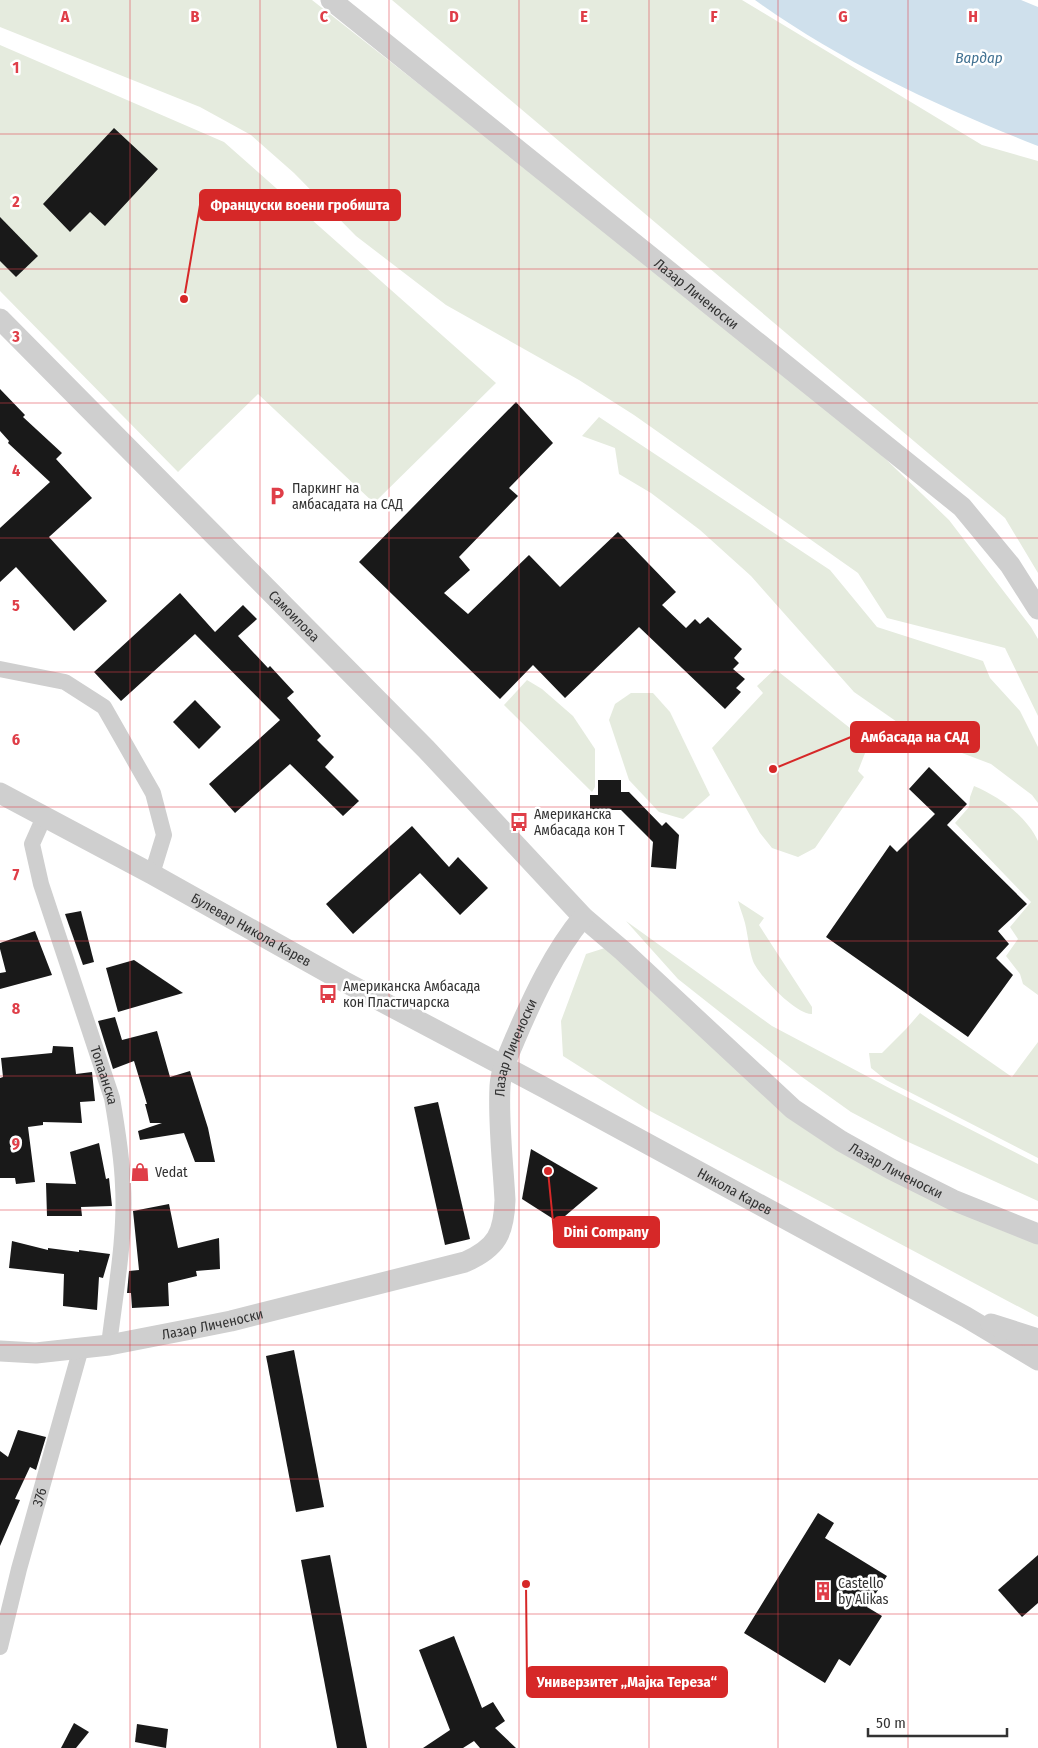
<svg xmlns="http://www.w3.org/2000/svg" width="1038" height="1748" font-family="'Fira Sans Condensed',sans-serif">
<rect width="100%" height="100%" fill="#fff"/>
<g fill="#e5ebde">
<path d="M 0,0 L 312,0 L 843,418 L 949,520 L 1031,627 L 1038,639 L 1038,716 L 1005,648 L 887,618 L 858,573 L 634,415 L 579,380 L 446,305 L 356,236 L 294,173 L 251,135 L 200,107 L 0,27 Z"/>
<path d="M 392,0 L 742,0 L 982,145 L 1038,161 L 1038,573 L 1005,518 Z"/>
<path d="M 0,45 L 224,142 L 496,383 L 374,503 L 258,394 L 178,472 L 0,291 Z"/>
<path d="M 599,417 L 830,570 L 877,627 L 983,661 L 990,678 L 1020,711 L 1038,747 L 1038,803 L 1032,795 L 991,764 L 954,750 L 900,724 L 854,692 L 751,576 L 700,530 L 651,493 L 619,474 L 615,448 L 582,436 Z"/>
<path d="M 775,669 L 869,743 L 858,771 L 864,777 L 815,848 L 798,857 L 772,848 L 760,833 L 712,748 L 763,693 L 757,686 Z"/>
<path d="M 527,680 L 542,689 L 573,716 L 595,749 L 595,787 L 592,792 L 504,705 Z"/>
<path d="M 631,693 L 653,693 L 670,712 L 710,795 L 683,819 L 659,812 L 629,780 L 609,720 L 615,704 Z"/>
<path d="M 974,786 C 1000,797 1026,816 1038,841 L 1038,995 L 1023,984 L 1020,974 L 1006,956 L 1018,939 L 1010,927 L 1031,902 L 955,823 L 969,807 L 970,797 Z"/>
<path d="M 738,901 L 764,918 L 759,925 L 812,1007 L 812,1014 C 796,1015 759,976 753,961 C 749,949 748,936 745,923 C 743,916 740,908 738,901 Z"/>
<path d="M 626,921 L 772,1026 L 893,1090 L 1038,1164 L 1038,1201 L 904,1140 L 851,1112 L 802,1077 L 678,979 Z"/>
<path d="M 608,947 L 796,1122 L 1038,1241 L 1038,1317 L 650,1111 L 563,1056 L 561,1021 L 586,954 Z"/>
<path d="M 920,1013 L 1012,1077 L 1038,1042 L 1038,1158 L 886,1080 L 871,1068 L 869,1053 L 882,1053 L 906,1029 Z"/>
</g>
<path fill="#cfe0ec" d="M 755,0 L 1021,0 L 1038,7 L 1038,146 C 939,107 841,62 755,0 Z"/>
<g fill="#191919">
<path d="M 114,128 L 158,169 L 105,226 L 90,212 L 70,232 L 43,204 Z"/>
<path d="M 0,217 L 38,256 L 16,277 L 0,261 Z"/>
<path d="M 0,389 L 25,415 L 23,417 L 62,453 L 56,459 L 92,498 L 49,537 L 107,601 L 74,631 L 16,567 L 0,582 L 0,528 L 50,482 L 8,443 L 9,441 L 0,431 Z"/>
<path d="M 516,402 L 553,443 L 509,488 L 518,496 L 459,557 L 470,570 L 444,593 L 468,614 L 529,555 L 560,587 L 618,532 L 676,592 L 662,605 L 686,628 L 695,619 L 700,624 L 708,617 L 742,649 L 734,658 L 739,663 L 733,669 L 745,679 L 736,688 L 741,692 L 725,709 L 639,627 L 565,698 L 533,665 L 500,699 L 359,562 Z"/>
<path d="M 180,593 L 215,632 L 243,605 L 257,619 L 238,636 L 268,668 L 270,666 L 294,692 L 287,698 L 321,736 L 317,740 L 334,757 L 325,767 L 359,801 L 343,816 L 290,764 L 235,813 L 209,784 L 280,720 L 195,634 L 121,701 L 94,672 Z"/>
<path d="M 195,700 L 221,727 L 199,749 L 173,722 Z"/>
<path d="M 929,767 L 967,804 L 947,825 L 1027,904 L 998,931 L 1009,944 L 996,958 L 1013,975 L 968,1037 L 826,937 L 890,845 L 897,852 L 935,814 L 909,789 Z"/>
<path d="M 598,780 L 621,780 L 621,792 L 629,792 L 662,826 L 666,822 L 679,835 L 676,869 L 651,867 L 653,842 L 621,810 L 590,810 L 590,795 L 598,795 Z"/>
<path d="M 412,826 L 449,867 L 458,857 L 488,888 L 460,915 L 420,873 L 353,934 L 326,904 Z"/>
<path d="M 81,911 L 94,962 L 83,965 L 65,914 Z"/>
<path d="M 35,931 L 52,975 L 0,989 L 0,973 L 6,972 L 0,949 L 0,943 Z"/>
<path d="M 134,960 L 183,993 L 118,1012 L 106,968 Z"/>
<path d="M 115,1017 L 122,1040 L 157,1031 L 170,1077 L 190,1071 L 208,1128 L 215,1162 L 195,1162 L 184,1133 L 140,1140 L 138,1131 L 162,1123 L 150,1123 L 145,1104 L 147,1104 L 134,1061 L 113,1069 L 98,1021 Z"/>
<path d="M 53,1046 L 73,1047 L 76,1074 L 92,1072 L 95,1101 L 80,1102 L 82,1123 L 43,1122 L 43,1125 L 28,1127 L 35,1182 L 16,1184 L 15,1178 L 0,1178 L 0,1078 L 3,1077 L 1,1058 L 52,1053 Z"/>
<path d="M 438,1102 L 470,1239 L 445,1245 L 414,1107 Z"/>
<path d="M 99,1143 L 106,1179 L 109,1178 L 112,1206 L 81,1207 L 82,1216 L 47,1216 L 46,1183 L 76,1184 L 70,1152 Z"/>
<path d="M 531,1149 L 598,1188 L 558,1222 L 522,1199 Z"/>
<path d="M 169,1204 L 178,1248 L 219,1238 L 220,1269 L 196,1271 L 197,1276 L 168,1283 L 169,1306 L 132,1308 L 131,1293 L 127,1293 L 129,1271 L 139,1270 L 133,1211 Z"/>
<path d="M 12,1241 L 48,1250 L 48,1248 L 79,1252 L 79,1250 L 110,1254 L 103,1278 L 99,1277 L 97,1310 L 63,1306 L 64,1274 L 9,1268 Z"/>
<path d="M 294,1350 L 324,1507 L 296,1512 L 266,1356 Z"/>
<path d="M 18,1430 L 46,1437 L 36,1470 L 30,1467 L 15,1499 L 20,1500 L 0,1546 L 0,1451 L 8,1457 Z"/>
<path d="M 818,1513 L 834,1523 L 825,1538 L 887,1576 L 867,1607 L 882,1616 L 850,1666 L 839,1659 L 825,1683 L 744,1633 Z"/>
<path d="M 330,1555 L 367,1748 L 337,1748 L 301,1560 Z"/>
<path d="M 1038,1555 L 1038,1603 L 1022,1617 L 998,1590 Z"/>
<path d="M 454,1636 L 482,1708 L 493,1702 L 505,1721 L 495,1728 L 516,1748 L 480,1748 L 474,1741 L 463,1748 L 423,1748 L 450,1730 L 419,1650 Z"/>
<path d="M 74,1723 L 89,1732 L 76,1748 L 61,1748 Z"/>
<path d="M 137,1724 L 168,1729 L 166,1748 L 135,1742 Z"/>
</g>
<g fill="none" stroke-linecap="round" stroke-linejoin="round">
<g stroke="#cfcfcf" stroke-width="16">
<path d="M 0,669 L 65,682 L 104,707 L 153,793 L 164,835 L 152,874"/>
<path id="s1" d="M 44,817 L 32,844 L 41,884 L 112,1098 C 117,1127 122,1156 123,1185 C 126,1236 115,1294 109,1345"/>
<path id="s2" d="M 0,1647 L 19,1569 L 81,1348"/>
</g>
<g stroke="#cfcfcf" stroke-width="21">
<path id="s3" d="M 331,0 L 962,507 L 1010,565 L 1038,609"/>
<path id="s4" d="M 0,319 L 426,749 L 583,917 L 623,951 L 793,1109 L 841,1141 L 891,1169 L 953,1200 L 1038,1234"/>
<path id="s5" d="M 0,793 L 152,874 L 343,981 L 545,1088 L 966,1317 L 1038,1360"/>
<path d="M 991,1324 L 1038,1339"/>
<path id="s6" d="M 0,1351 L 36,1353 L 109,1345 L 186,1330 L 231,1321 L 465,1262 C 497,1248 504,1233 505,1200 C 503,1163 498,1123 500,1086 C 501,1069 509,1054 515,1039 C 533,997 554,952 583,917"/>
</g>
</g>
<path fill="none" stroke="#df3e48" stroke-width="1" stroke-opacity="0.55" d="M 130,0 L 130,1748M 260,0 L 260,1748M 389,0 L 389,1748M 519,0 L 519,1748M 649,0 L 649,1748M 778,0 L 778,1748M 908,0 L 908,1748M 0,134 L 1038,134M 0,269 L 1038,269M 0,403 L 1038,403M 0,538 L 1038,538M 0,672 L 1038,672M 0,807 L 1038,807M 0,941 L 1038,941M 0,1076 L 1038,1076M 0,1210 L 1038,1210M 0,1345 L 1038,1345M 0,1479 L 1038,1479M 0,1614 L 1038,1614"/>
<defs>
<g id="parking-bare" transform="scale(1.5)"><path d="M-3.5-5.5H1a3.5 3.5 0 0 1 0 7H-1V5.5H-3.5ZM-1-3.4V-.6H.8a1.4 1.4 0 0 0 0-2.8Z" fill="#df3e48" stroke="#fff" stroke-width="2.5" paint-order="stroke"/></g>
<g id="bus-bare" transform="scale(1.5)"><path d="M-5-6H5V4H4V6H2V4H-2V6H-4V4H-5ZM-3.5-4V0h7V-4ZM-3.5 1.2v1.5H-2V1.2ZM2 1.2v1.5H3.5V1.2Z" fill="#df3e48" stroke="#fff" stroke-width="2.5" paint-order="stroke"/></g>
<g id="shop-bare" transform="scale(1.5)"><path d="M-5-2.5h2.3a2.7 3.5 0 0 1 5.4 0H5L5.5 6h-11ZM-1.5-2.5h3a1.5 2.3 0 0 0-3 0Z" fill="#df3e48" stroke="#fff" stroke-width="2.5" paint-order="stroke"/></g>
<g id="building-bare" transform="scale(1.5)"><path d="M-4-6H4V6H1V3H-1V6H-4ZM-2.5-4.3h1.7v1.8h-1.7ZM.8-4.3h1.7v1.8H.8ZM-2.5-1h1.7V.8h-1.7ZM.8-1h1.7V.8H.8Z" fill="#df3e48" stroke="#fff" stroke-width="2.5" paint-order="stroke"/></g>
</defs>
<g fill-rule="evenodd">
<use href="#parking-bare" x="277" y="496"/>
<use href="#bus-bare" x="519" y="822"/>
<use href="#bus-bare" x="328" y="994"/>
<use href="#shop-bare" x="140" y="1172"/>
<use href="#building-bare" x="823" y="1591"/>
</g>
<g text-anchor="middle" stroke-width="5" stroke-linejoin="round" paint-order="stroke">
<g font-size="14" fill="#323232" stroke="#fff">
<text dy="5" stroke="none"><textPath href="#s3" startOffset="469">Лазар Личеноски</textPath></text>
<text dy="5" stroke="none"><textPath href="#s4" startOffset="418">Самоилова</textPath></text>
<text dy="5" stroke="none"><textPath href="#s5" startOffset="286">Булевар Никола Карев</textPath></text>
<text dy="5" stroke="none"><textPath href="#s6" startOffset="710">Лазар Личеноски</textPath></text>
<text dy="5" stroke="none"><textPath href="#s1" startOffset="272">Топаанска</textPath></text>
<text dy="5" stroke="none"><textPath href="#s4" startOffset="1240">Лазар Личеноски</textPath></text>
<text dy="5" stroke="none"><textPath href="#s5" startOffset="836">Никола Карев</textPath></text>
<text dy="5" stroke="none"><textPath href="#s6" startOffset="215">Лазар Личеноски</textPath></text>
<text dy="5" stroke="none"><textPath href="#s2" startOffset="155">376</textPath></text>
</g>
<g font-size="14" fill="#323232" stroke="#fff" text-anchor="start">
<text x="292" y="493">Паркинг на<tspan x="292" dy="16">амбасадата на САД</tspan></text>
<text x="534" y="819">Американска<tspan x="534" dy="16">Амбасада кон Т</tspan></text>
<text x="343" y="991">Американска Амбасада<tspan x="343" dy="16">кон Пластичарска</tspan></text>
<text x="155" y="1177">Vedat</text>
<text x="838" y="1588">Castello<tspan x="838" dy="16">by Alikas</tspan></text>
</g>
<g font-size="15" font-style="italic" fill="#427292" stroke="#fff">
<text x="979" y="63">Вардар</text>
</g>
</g>
<g font-size="16" text-anchor="middle" font-weight="bold" fill="#df3e48" stroke="#fff" stroke-width="5" stroke-linejoin="round" paint-order="stroke">
<text x="65" y="22">A</text>
<text x="195" y="22">B</text>
<text x="324" y="22">C</text>
<text x="454" y="22">D</text>
<text x="584" y="22">E</text>
<text x="714" y="22">F</text>
<text x="843" y="22">G</text>
<text x="973" y="22">H</text>
<text x="16" y="73">1</text>
<text x="16" y="207">2</text>
<text x="16" y="342">3</text>
<text x="16" y="476">4</text>
<text x="16" y="611">5</text>
<text x="16" y="745">6</text>
<text x="16" y="880">7</text>
<text x="16" y="1014">8</text>
<text x="16" y="1149">9</text>
</g>
<path fill="none" stroke="#d62828" stroke-width="2" d="M184 299L200 205M773 769L851 737M548 1171L554 1232M526 1584L527 1682"/>
<g fill="#d62828" stroke="#fff" stroke-width="2">
<circle cx="184" cy="299" r="5"/>
<circle cx="773" cy="769" r="5"/>
<circle cx="548" cy="1171" r="5"/>
<circle cx="526" cy="1584" r="5"/>
</g>
<g fill="#d62828" stroke="#d62828" stroke-width="2">
<rect x="200" y="190" width="200" height="30" rx="5"/>
<rect x="851" y="722" width="128" height="30" rx="5"/>
<rect x="554" y="1217" width="105" height="30" rx="5"/>
<rect x="527" y="1667" width="200" height="30" rx="5"/>
</g>
<g font-size="15" text-anchor="middle" font-weight="bold" fill="#fff">
<text x="300" y="210">Француски воени гробишта</text>
<text x="915" y="742">Амбасада на САД</text>
<text x="606" y="1237">Dini Company</text>
<text x="627" y="1687">Универзитет „Мајка Тереза“</text>
</g>
<path d="M868 1728v8h139v-8" fill="none" stroke="#323232" stroke-width="2.5"/>
<text x="876" y="1728" font-size="15" fill="#323232" stroke="#ffffff" stroke-width="4" paint-order="stroke">50 m</text>
</svg>
